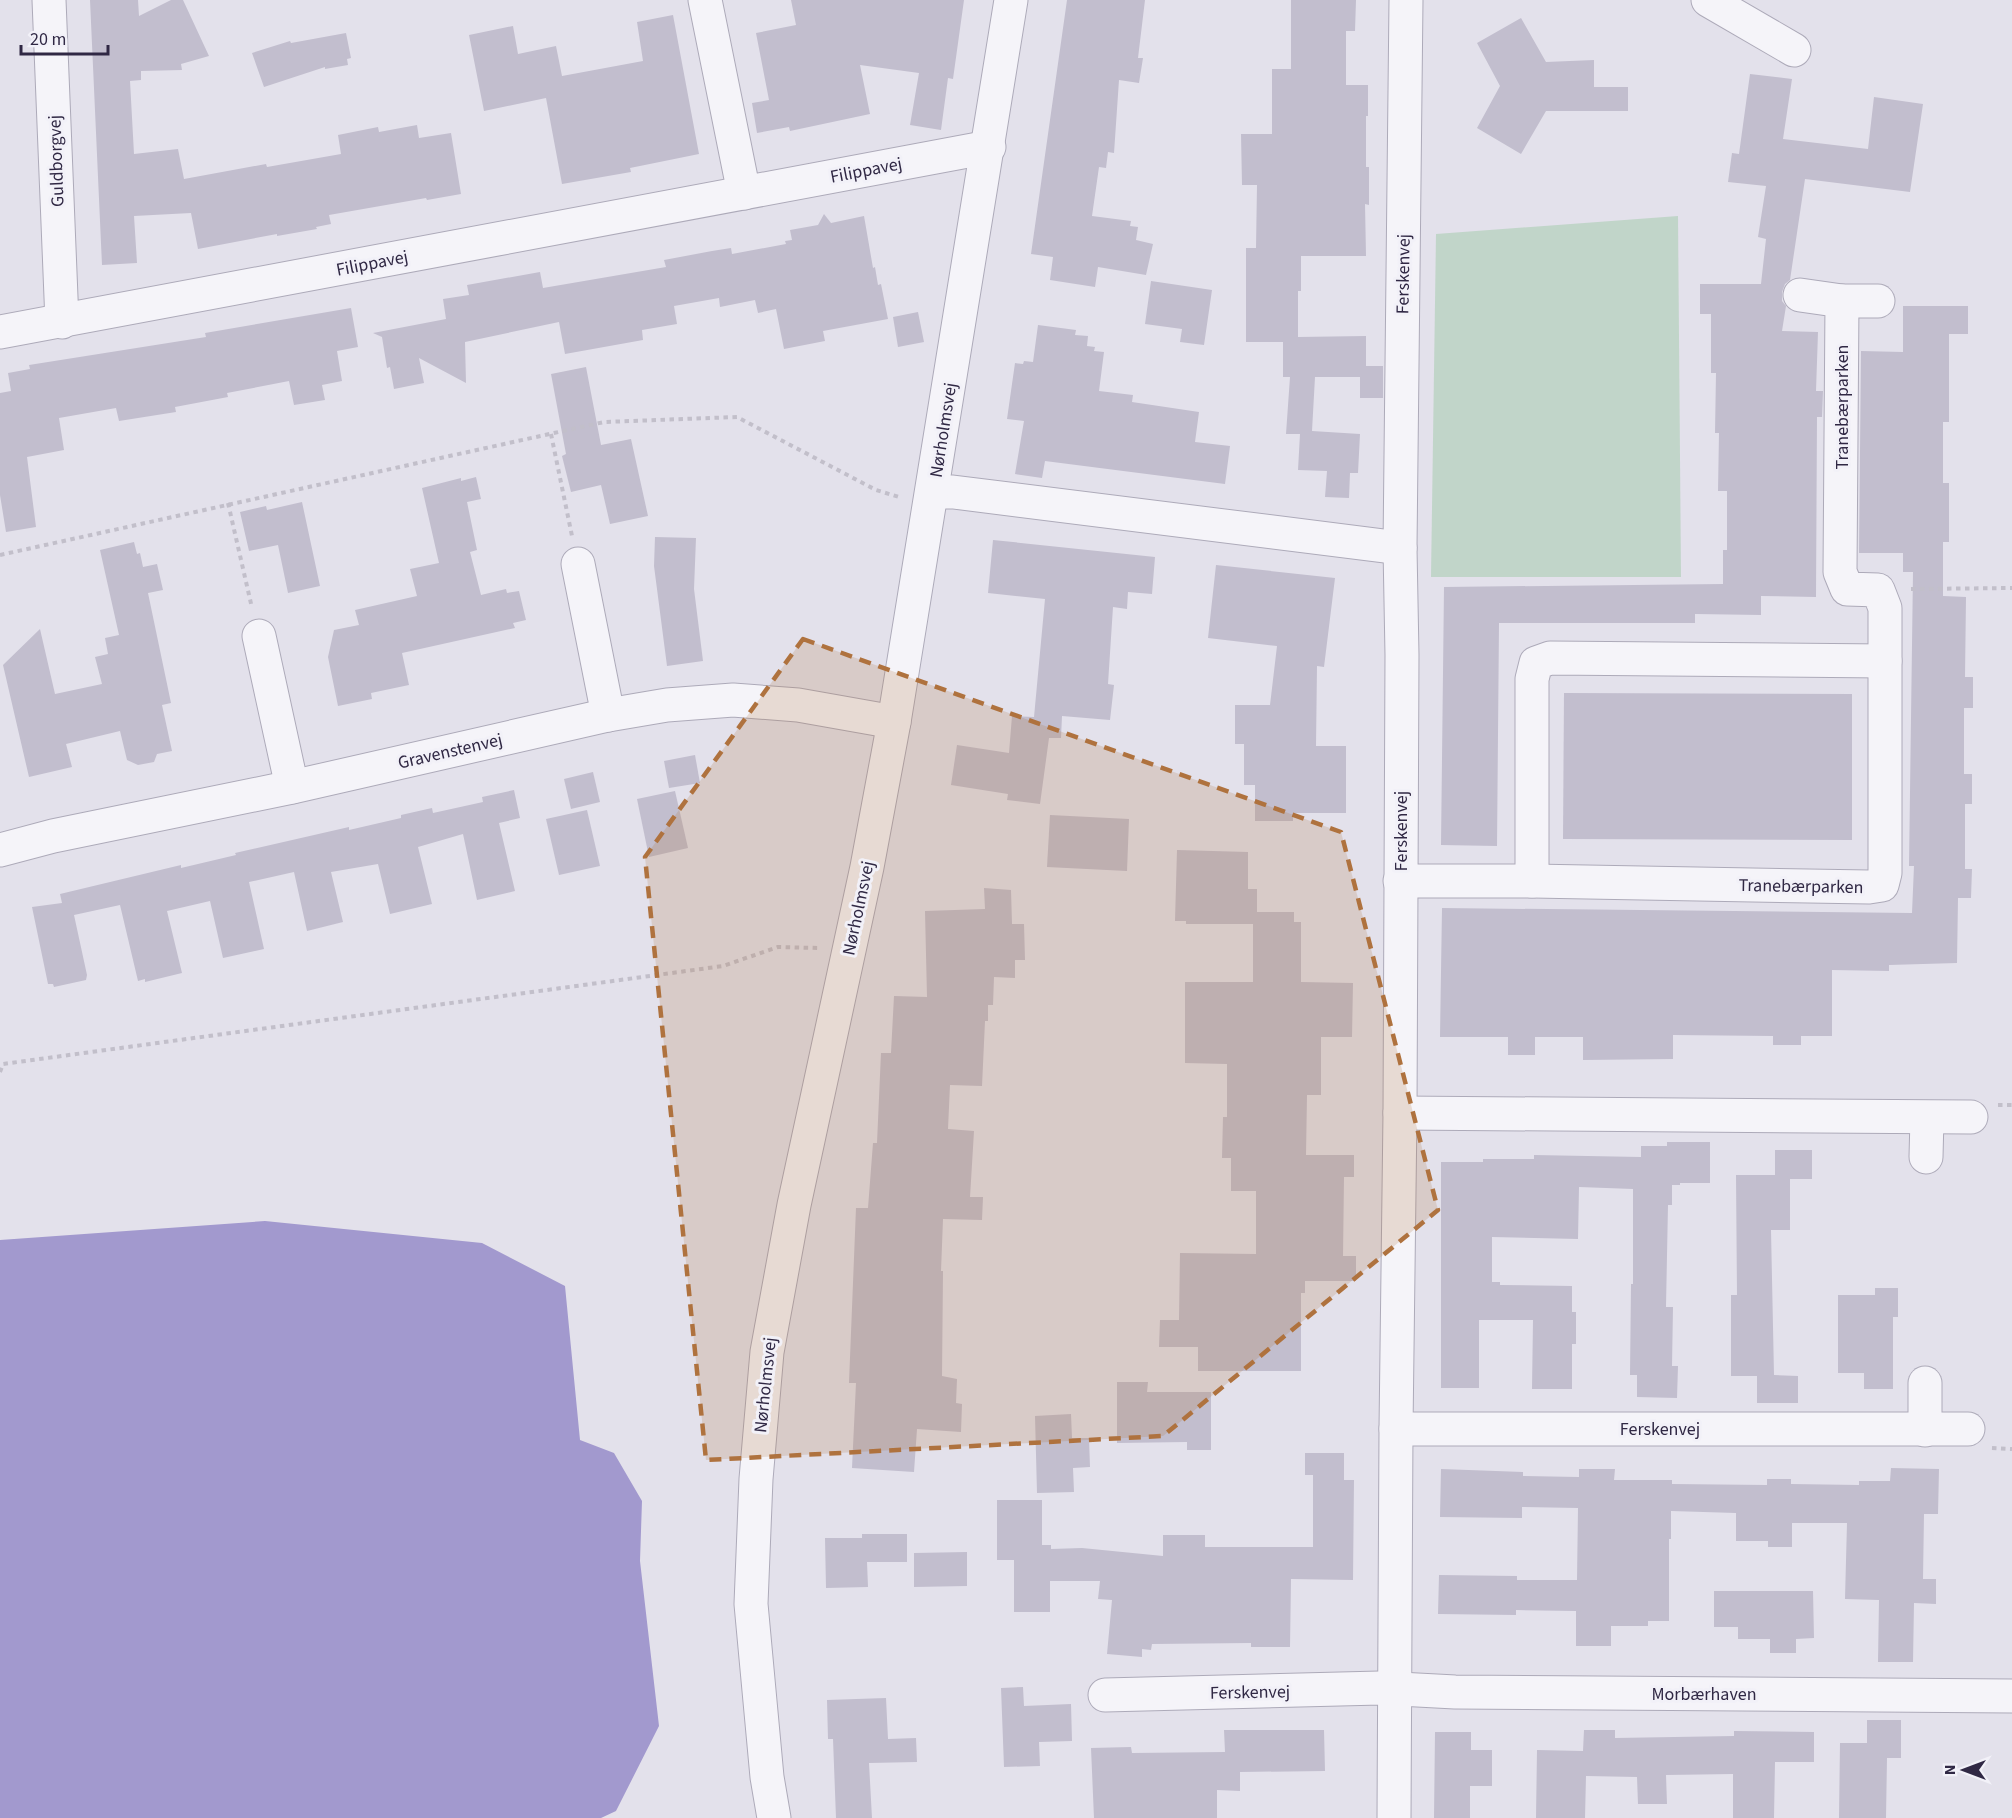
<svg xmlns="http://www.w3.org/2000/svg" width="2012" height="1818" font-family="'Source Sans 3',sans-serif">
<rect width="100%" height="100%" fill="#e3e1eb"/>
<path fill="#c1d5c9" d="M 1678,216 L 1681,577 L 1431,577 L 1436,234 Z"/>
<path fill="#a299ce" d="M 265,1221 L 482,1243 L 565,1286 L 580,1440 L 614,1453 L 642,1501 L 640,1561 L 659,1726 L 616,1811 L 601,1818 L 0,1818 L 0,1240 Z"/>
<g fill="#c2bece">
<path d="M 90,0 L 138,0 L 139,16 L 171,0 L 183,0 L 209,56 L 181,64 L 182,70 L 141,71 L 141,80 L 130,81 L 134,154 L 178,149 L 184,179 L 266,164 L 267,167 L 341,154 L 338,135 L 378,127 L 379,132 L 417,125 L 419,138 L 451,133 L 461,194 L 427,200 L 426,198 L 329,215 L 331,224 L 316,227 L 317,229 L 277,236 L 277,234 L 198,249 L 191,213 L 134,216 L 137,263 L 102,265 Z"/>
<path d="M 791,0 L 964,0 L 953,79 L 948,78 L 941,130 L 910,125 L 919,73 L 860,65 L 870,114 L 790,131 L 789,127 L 757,133 L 752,103 L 769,100 L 756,33 L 796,25 Z"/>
<path d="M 1067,0 L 1145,0 L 1138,58 L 1143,58 L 1139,83 L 1119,80 L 1114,153 L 1108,152 L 1106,168 L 1099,167 L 1092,216 L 1131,221 L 1130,226 L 1138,227 L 1136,240 L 1153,244 L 1146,275 L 1098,267 L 1095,287 L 1050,280 L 1053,257 L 1031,254 Z"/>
<path d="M 1291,0 L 1356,0 L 1355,31 L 1346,31 L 1346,85 L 1368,85 L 1368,116 L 1366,116 L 1366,167 L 1369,167 L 1369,205 L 1365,204 L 1366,256 L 1301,256 L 1301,291 L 1298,291 L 1298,337 L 1366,336 L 1366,366 L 1383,366 L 1383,398 L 1360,398 L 1360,377 L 1315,377 L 1312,431 L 1360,434 L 1358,473 L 1350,473 L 1349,498 L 1325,497 L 1327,471 L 1298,470 L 1300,434 L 1286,434 L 1290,377 L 1283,377 L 1283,342 L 1246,342 L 1246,248 L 1256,248 L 1257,185 L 1242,185 L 1241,134 L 1272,134 L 1272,69 L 1291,69 Z"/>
<path d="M 673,15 L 699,154 L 630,168 L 631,172 L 562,184 L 546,98 L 484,111 L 469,35 L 513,26 L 518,54 L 556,46 L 562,76 L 643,61 L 637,22 Z"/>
<path d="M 1521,18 L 1546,62 L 1594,60 L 1594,87 L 1628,87 L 1628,111 L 1546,111 L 1521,154 L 1477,128 L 1500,86 L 1477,43 Z"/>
<path d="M 346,33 L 351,58 L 347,59 L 348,65 L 325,69 L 325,67 L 264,87 L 252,53 L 290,41 L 291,43 Z"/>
<path d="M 1750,74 L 1792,79 L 1783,139 L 1868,149 L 1874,97 L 1923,104 L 1910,192 L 1805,179 L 1790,280 L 1785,284 L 1782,292 L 1782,301 L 1786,306 L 1782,331 L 1818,332 L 1816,391 L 1823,391 L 1822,417 L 1817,417 L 1816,597 L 1761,596 L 1761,615 L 1695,614 L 1695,623 L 1499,623 L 1497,846 L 1441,845 L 1444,587 L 1723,584 L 1723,550 L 1727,550 L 1727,491 L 1718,491 L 1719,433 L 1715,433 L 1716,373 L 1711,373 L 1711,314 L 1700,314 L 1700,284 L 1761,284 L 1766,239 L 1758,237 L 1766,186 L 1728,182 L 1732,153 L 1739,154 Z"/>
<path d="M 824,214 L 831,223 L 864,216 L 873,268 L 875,267 L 878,285 L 881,284 L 888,319 L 823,331 L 825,341 L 784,349 L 776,309 L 758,313 L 755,300 L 720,307 L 719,298 L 674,306 L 677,324 L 642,330 L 643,340 L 565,354 L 559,322 L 465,342 L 466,383 L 419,358 L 424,383 L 394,389 L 390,367 L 387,368 L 382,337 L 373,333 L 446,319 L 443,299 L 469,295 L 467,285 L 540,272 L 543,288 L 666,267 L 664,260 L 712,251 L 731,248 L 732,254 L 786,244 L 785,241 L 792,240 L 790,230 L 818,225 Z"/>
<path d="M 1151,281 L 1212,290 L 1204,345 L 1180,342 L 1182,329 L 1145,324 Z"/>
<path d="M 1903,306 L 1968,306 L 1968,334 L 1949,334 L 1949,422 L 1943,422 L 1943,483 L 1949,483 L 1949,542 L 1943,542 L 1943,596 L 1966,597 L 1965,677 L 1973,677 L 1973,708 L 1964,708 L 1964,774 L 1972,774 L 1972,804 L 1965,804 L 1965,869 L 1972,869 L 1971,898 L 1958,898 L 1957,963 L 1889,965 L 1889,971 L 1832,970 L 1832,1036 L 1801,1036 L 1801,1045 L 1773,1045 L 1773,1036 L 1673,1035 L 1673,1059 L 1583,1060 L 1583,1037 L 1535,1037 L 1535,1055 L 1508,1055 L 1508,1037 L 1440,1037 L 1442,908 L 1912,913 L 1914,866 L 1909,866 L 1913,572 L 1903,572 L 1903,553 L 1859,553 L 1861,351 L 1903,352 Z"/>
<path d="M 351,308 L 358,347 L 337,351 L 342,381 L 322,385 L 325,400 L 294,405 L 289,381 L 227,393 L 228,397 L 175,407 L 176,412 L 119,421 L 116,408 L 59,418 L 64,450 L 27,457 L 36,527 L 6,532 L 0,495 L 0,393 L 11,391 L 8,373 L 30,369 L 29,365 L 206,337 L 205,333 Z"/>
<path d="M 918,312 L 924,342 L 898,347 L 893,317 Z"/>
<path d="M 1038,325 L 1076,330 L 1075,335 L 1088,336 L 1087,346 L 1095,347 L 1094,351 L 1104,352 L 1099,391 L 1133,395 L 1132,402 L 1199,412 L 1195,442 L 1230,446 L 1225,484 L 1045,461 L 1042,478 L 1015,474 L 1024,421 L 1007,419 L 1015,363 L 1023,364 L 1024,361 L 1033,362 Z"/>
<path d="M 586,367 L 601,445 L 631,439 L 648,516 L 610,524 L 601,485 L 571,492 L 562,456 L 566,454 L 551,374 Z"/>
<path d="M 476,477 L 481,499 L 467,502 L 477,550 L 470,552 L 481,595 L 506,589 L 507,593 L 519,591 L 526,620 L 513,623 L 515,628 L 402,653 L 409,685 L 371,693 L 372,699 L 338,706 L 328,657 L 334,630 L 359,625 L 355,610 L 417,596 L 410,569 L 439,563 L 422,488 L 461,478 L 461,481 Z"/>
<path d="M 302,502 L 320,586 L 288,593 L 278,545 L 249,551 L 240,512 L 266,506 L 267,510 Z"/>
<path d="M 655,537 L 696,538 L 694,589 L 703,661 L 667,666 L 654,566 Z"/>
<path d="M 993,540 L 1155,557 L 1152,594 L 1128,592 L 1127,609 L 1113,607 L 1108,684 L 1114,685 L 1110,720 L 1062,716 L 1061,738 L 1049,738 L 1040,804 L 1007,800 L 1008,794 L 951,785 L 957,745 L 1009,753 L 1012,716 L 1034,717 L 1045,599 L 988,593 Z"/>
<path d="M 134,542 L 137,554 L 140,553 L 143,567 L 157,564 L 163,590 L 148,593 L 171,703 L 162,705 L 172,751 L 157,754 L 154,762 L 138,765 L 127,760 L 120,731 L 66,744 L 72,767 L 29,777 L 3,665 L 40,629 L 55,694 L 102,684 L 95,657 L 108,654 L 105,638 L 119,635 L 100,550 Z"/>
<path d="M 1216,565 L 1335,578 L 1324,667 L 1317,666 L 1316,746 L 1346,746 L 1346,813 L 1293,813 L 1293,821 L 1255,821 L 1255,785 L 1244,785 L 1244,744 L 1235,744 L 1235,705 L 1270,705 L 1277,646 L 1208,638 Z"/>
<path d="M 1564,693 L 1852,694 L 1852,840 L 1563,839 Z"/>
<path d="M 695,755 L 700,783 L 669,788 L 664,761 Z"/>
<path d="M 593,772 L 600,802 L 571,809 L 564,779 Z"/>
<path d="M 514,790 L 520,818 L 499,823 L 515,891 L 477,900 L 463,834 L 418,847 L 432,904 L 390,914 L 378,864 L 331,872 L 343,922 L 307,931 L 294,872 L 249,882 L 264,949 L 223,958 L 210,901 L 167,911 L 182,973 L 145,982 L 145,979 L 138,981 L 120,905 L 74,915 L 87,975 L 86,980 L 54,987 L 53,984 L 48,984 L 32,907 L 62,903 L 60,894 L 181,865 L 181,868 L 236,855 L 235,853 L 349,827 L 349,830 L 401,818 L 401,815 L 432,808 L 433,813 L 483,802 L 482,797 Z"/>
<path d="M 675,791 L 688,848 L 649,857 L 637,799 Z"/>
<path d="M 587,810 L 600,866 L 559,875 L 546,819 Z"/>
<path d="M 1050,815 L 1129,819 L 1127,871 L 1047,867 Z"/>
<path d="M 1177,850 L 1248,852 L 1248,889 L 1257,889 L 1257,912 L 1294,912 L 1294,922 L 1301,922 L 1301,982 L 1353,983 L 1352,1037 L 1321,1037 L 1321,1095 L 1307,1095 L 1306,1155 L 1354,1155 L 1354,1177 L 1344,1177 L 1343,1256 L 1356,1256 L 1356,1281 L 1305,1281 L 1305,1293 L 1301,1293 L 1301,1371 L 1198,1371 L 1198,1347 L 1159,1347 L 1160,1320 L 1179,1320 L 1180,1253 L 1256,1254 L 1256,1191 L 1231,1191 L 1231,1158 L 1222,1158 L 1223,1117 L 1227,1117 L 1227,1064 L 1185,1063 L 1185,982 L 1253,982 L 1253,924 L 1186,924 L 1186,921 L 1175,921 Z"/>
<path d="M 984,888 L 1011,890 L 1012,924 L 1024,924 L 1025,960 L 1015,960 L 1015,978 L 994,977 L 993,1005 L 988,1005 L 988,1021 L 985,1021 L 982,1086 L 950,1085 L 948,1129 L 974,1131 L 970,1197 L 983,1197 L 982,1220 L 943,1219 L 941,1271 L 943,1271 L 942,1376 L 957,1379 L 956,1403 L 962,1404 L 961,1432 L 917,1429 L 914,1472 L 852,1468 L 856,1383 L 849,1383 L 856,1208 L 868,1208 L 873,1143 L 877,1143 L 881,1053 L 891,1053 L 894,996 L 927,997 L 925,911 L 985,909 Z"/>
<path d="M 1667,1142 L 1710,1142 L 1710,1183 L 1680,1183 L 1680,1185 L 1672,1185 L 1672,1205 L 1668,1205 L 1666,1307 L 1673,1307 L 1672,1366 L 1678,1366 L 1677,1398 L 1637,1397 L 1637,1375 L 1630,1375 L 1631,1284 L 1633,1284 L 1633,1189 L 1579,1187 L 1578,1239 L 1492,1237 L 1492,1282 L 1500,1282 L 1500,1285 L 1572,1286 L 1572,1312 L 1576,1312 L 1576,1344 L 1572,1344 L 1572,1389 L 1532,1389 L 1533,1320 L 1479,1320 L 1479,1388 L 1441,1388 L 1441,1162 L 1483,1162 L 1483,1159 L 1534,1159 L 1534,1155 L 1641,1157 L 1641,1146 L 1667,1146 Z"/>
<path d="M 1775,1150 L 1812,1150 L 1812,1179 L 1790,1179 L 1790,1230 L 1771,1230 L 1774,1375 L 1798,1376 L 1798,1403 L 1757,1403 L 1757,1376 L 1731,1376 L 1731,1295 L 1737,1295 L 1736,1175 L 1775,1175 Z"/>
<path d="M 1875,1288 L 1898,1288 L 1898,1317 L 1893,1317 L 1893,1389 L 1864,1389 L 1864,1373 L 1838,1373 L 1838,1295 L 1875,1295 Z"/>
<path d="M 1117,1382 L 1148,1382 L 1147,1392 L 1211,1392 L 1211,1450 L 1187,1450 L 1187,1442 L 1117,1443 Z"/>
<path d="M 1071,1414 L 1072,1438 L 1089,1438 L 1090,1467 L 1073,1468 L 1074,1492 L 1037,1493 L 1035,1416 Z"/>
<path d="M 1305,1453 L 1344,1453 L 1344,1480 L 1354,1480 L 1353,1580 L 1291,1579 L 1290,1647 L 1251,1647 L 1251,1643 L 1152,1644 L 1151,1650 L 1142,1649 L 1142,1657 L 1107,1654 L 1112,1600 L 1098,1599 L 1100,1581 L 1050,1581 L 1050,1612 L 1014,1612 L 1014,1560 L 997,1560 L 997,1500 L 1042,1500 L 1042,1545 L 1051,1545 L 1051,1549 L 1082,1548 L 1163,1556 L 1163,1535 L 1205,1535 L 1205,1547 L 1313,1547 L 1313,1475 L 1305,1475 Z"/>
<path d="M 1891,1468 L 1939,1469 L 1938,1514 L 1924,1514 L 1923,1579 L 1936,1579 L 1936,1604 L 1914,1603 L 1913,1662 L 1878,1662 L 1879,1600 L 1845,1599 L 1847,1523 L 1792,1523 L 1792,1547 L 1768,1547 L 1768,1541 L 1736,1541 L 1736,1513 L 1671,1511 L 1671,1539 L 1669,1539 L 1669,1621 L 1648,1621 L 1648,1626 L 1611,1626 L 1611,1646 L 1576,1646 L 1576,1611 L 1516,1610 L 1516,1615 L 1438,1614 L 1439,1575 L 1517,1576 L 1517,1580 L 1577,1580 L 1578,1508 L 1522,1507 L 1522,1518 L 1440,1517 L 1441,1469 L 1523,1472 L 1523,1476 L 1579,1477 L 1579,1469 L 1615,1469 L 1614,1480 L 1672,1480 L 1672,1484 L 1767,1485 L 1767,1479 L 1791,1479 L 1791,1484 L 1859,1485 L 1859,1481 L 1890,1481 Z"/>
<path d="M 862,1534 L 907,1534 L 907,1562 L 867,1562 L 868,1587 L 826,1588 L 825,1538 L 862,1538 Z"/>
<path d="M 967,1552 L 967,1586 L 914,1587 L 914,1553 Z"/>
<path d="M 1714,1591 L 1813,1591 L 1814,1638 L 1796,1639 L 1796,1653 L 1770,1653 L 1770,1639 L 1738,1639 L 1738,1627 L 1714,1627 Z"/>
<path d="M 1023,1687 L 1024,1706 L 1071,1704 L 1072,1741 L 1039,1742 L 1040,1766 L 1004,1767 L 1001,1688 Z"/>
<path d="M 886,1698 L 888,1739 L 916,1738 L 917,1762 L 869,1763 L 872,1818 L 836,1818 L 833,1739 L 828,1739 L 827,1700 Z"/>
<path d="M 1867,1720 L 1901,1720 L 1901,1758 L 1887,1758 L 1886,1818 L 1839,1818 L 1840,1743 L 1867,1743 Z"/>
<path d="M 1224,1730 L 1324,1730 L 1325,1771 L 1240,1772 L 1240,1791 L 1217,1790 L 1217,1818 L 1094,1818 L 1091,1748 L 1131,1747 L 1132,1753 L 1225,1752 Z"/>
<path d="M 1584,1730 L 1615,1730 L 1615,1738 L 1734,1736 L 1734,1731 L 1814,1732 L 1814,1762 L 1775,1762 L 1774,1818 L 1733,1818 L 1733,1774 L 1666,1775 L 1667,1804 L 1638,1804 L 1637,1777 L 1586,1776 L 1585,1818 L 1536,1818 L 1537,1750 L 1583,1751 Z"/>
<path d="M 1435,1732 L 1471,1732 L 1471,1750 L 1492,1750 L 1492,1786 L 1470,1786 L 1470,1818 L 1434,1818 Z"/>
</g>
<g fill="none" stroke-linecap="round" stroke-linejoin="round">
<g stroke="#adaab9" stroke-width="35">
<g id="minor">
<path d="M 49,0 L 62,322"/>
<path d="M 705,0 L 744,193"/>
<path d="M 1708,0 L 1794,50"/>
<path d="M 1842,301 L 1878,301"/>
<path d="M 0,332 L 989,147"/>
<path d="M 932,492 L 953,492 L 1400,548"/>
<path d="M 578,564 L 608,715"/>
<path d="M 259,636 L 292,787"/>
<path d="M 0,850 L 53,836 L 292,787 L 608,715 L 667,705 L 733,700 L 798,705 L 894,722"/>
<path d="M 1400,881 L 1532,881 L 1869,887 L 1882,885 L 1885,873 L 1885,608 L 1878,590 L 1847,589 L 1840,572 L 1842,301 L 1800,295"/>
<path d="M 1532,881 L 1532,679 L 1536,663 L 1550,658 L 1885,661"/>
<path d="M 1400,1113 L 1971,1117"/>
<path d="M 1926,1157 L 1927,1118"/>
<path d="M 1925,1383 L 1925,1430"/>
<path d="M 1396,1429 L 1968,1429"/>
<path d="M 1105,1695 L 1380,1688 L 1455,1692 L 2012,1696"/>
<path d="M 774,1818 L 767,1777 L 751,1604 L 756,1479 L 767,1352 L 794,1205 L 867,867 L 894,722 L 1011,0"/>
<path d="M 1394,1818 L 1396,1429 L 1400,1113 L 1402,655 L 1400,548 L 1406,0"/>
</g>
</g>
<g stroke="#c2bfca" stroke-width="4" stroke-dasharray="4.5 4.5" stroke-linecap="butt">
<path d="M 551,434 L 572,536"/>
<path d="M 228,503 L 252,608"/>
<path d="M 0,555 L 604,422 L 737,417 L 876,490 L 899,497"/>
<path d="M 1911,589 L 2012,588"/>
<path d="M 0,1072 L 3,1064 L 723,966 L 778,947 L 818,948"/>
<path d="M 1998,1105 L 2012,1105"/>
<path d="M 1992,1448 L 2012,1449"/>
</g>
<use href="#minor" stroke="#f5f4f9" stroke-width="33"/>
</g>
<path fill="#af723e" fill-opacity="0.2" stroke="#af723e" stroke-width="4.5" stroke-dasharray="12 8" stroke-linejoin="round" d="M 803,639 L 1341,832 L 1438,1210 L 1163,1436 L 706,1460 L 645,857 Z"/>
<g text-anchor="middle" stroke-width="6" stroke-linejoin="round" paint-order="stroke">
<g font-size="18" fill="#302844" stroke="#f2f1f8">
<text transform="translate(56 161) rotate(-92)" y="6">Guldborgvej</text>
<text transform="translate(866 170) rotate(-11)" y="6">Filippavej</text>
<text transform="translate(372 263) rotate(-11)" y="6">Filippavej</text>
<text transform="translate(1403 274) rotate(-89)" y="6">Ferskenvej</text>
<text transform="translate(1842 407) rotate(-90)" y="6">Tranebærparken</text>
<text transform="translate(943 430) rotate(-81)" y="6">Nørholmsvej</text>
<text transform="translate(450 751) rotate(-13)" y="6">Gravenstenvej</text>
<text transform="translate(1401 831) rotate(-90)" y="6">Ferskenvej</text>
<text transform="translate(1801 886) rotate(1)" y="6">Tranebærparken</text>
<text transform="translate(858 908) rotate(-78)" y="6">Nørholmsvej</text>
<text transform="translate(765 1385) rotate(-84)" y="6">Nørholmsvej</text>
<text x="1660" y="1435">Ferskenvej</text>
<text transform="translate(1250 1692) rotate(-1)" y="6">Ferskenvej</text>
<text x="1704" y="1700">Morbærhaven</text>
</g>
</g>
<g transform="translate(1964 1770) rotate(270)" stroke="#f2f1f8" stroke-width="4.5" paint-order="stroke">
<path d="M0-4.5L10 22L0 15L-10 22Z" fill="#302844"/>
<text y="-9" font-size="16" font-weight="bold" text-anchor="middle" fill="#302844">N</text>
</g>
<path d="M21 45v9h87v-9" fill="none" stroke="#302844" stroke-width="3"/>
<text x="30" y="45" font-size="18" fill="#302844" stroke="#f2f1f8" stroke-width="4.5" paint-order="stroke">20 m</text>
</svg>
